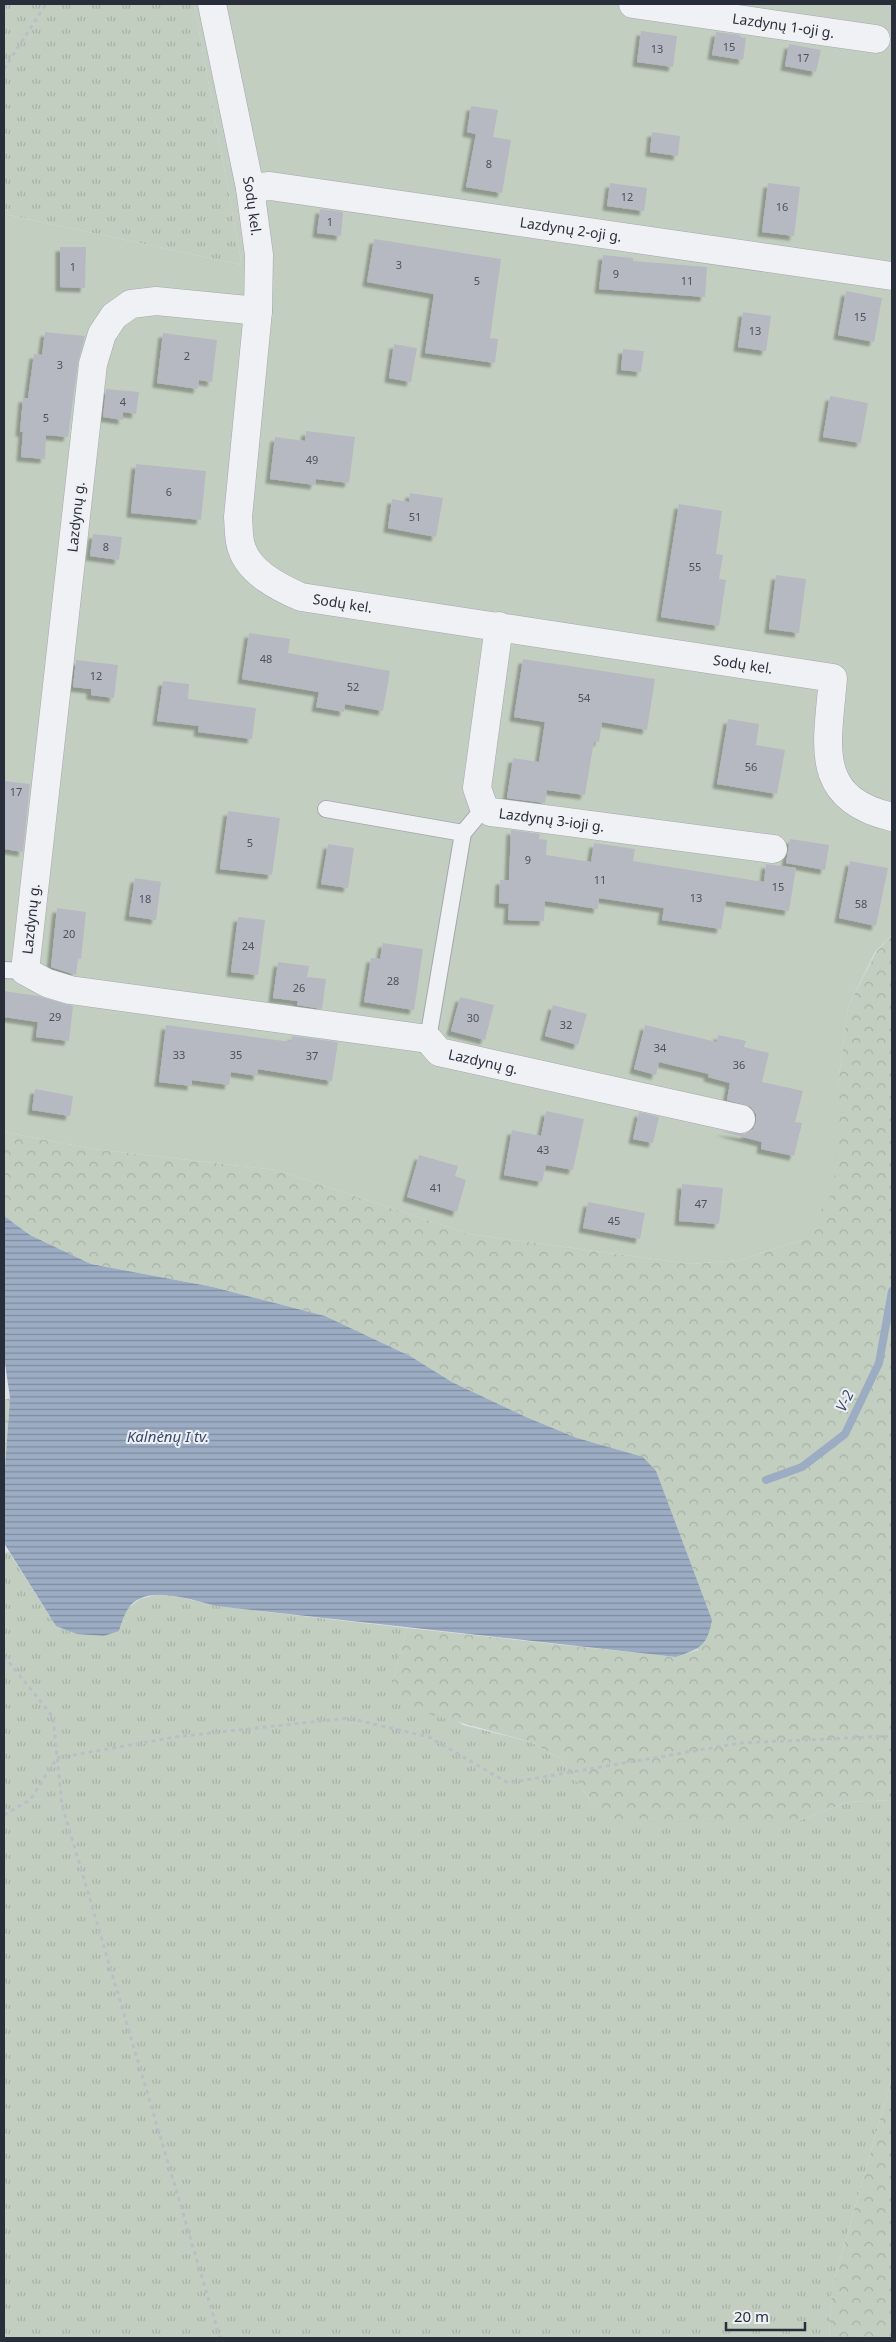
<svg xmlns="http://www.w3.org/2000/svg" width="896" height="2342" font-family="'Noto Sans',sans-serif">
<defs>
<pattern id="grass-tufts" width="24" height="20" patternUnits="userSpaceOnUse" patternTransform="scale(1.25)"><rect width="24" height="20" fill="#c2cfc0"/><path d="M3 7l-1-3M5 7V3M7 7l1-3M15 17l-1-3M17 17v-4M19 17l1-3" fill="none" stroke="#a7b2a6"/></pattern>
<pattern id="forest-crowns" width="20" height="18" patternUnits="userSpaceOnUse" patternTransform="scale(1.25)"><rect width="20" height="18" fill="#c2cfc0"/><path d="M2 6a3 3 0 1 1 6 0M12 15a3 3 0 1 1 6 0" fill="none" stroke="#a7b2a6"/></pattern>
<pattern id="water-rules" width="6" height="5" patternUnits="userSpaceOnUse" patternTransform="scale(1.25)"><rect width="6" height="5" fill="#9cacc3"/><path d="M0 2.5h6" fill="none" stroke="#7f8ca0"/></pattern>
<filter id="shadow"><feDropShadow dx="-4.5" dy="4.5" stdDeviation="1" flood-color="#0004"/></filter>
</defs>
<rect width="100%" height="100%" fill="#dee0e6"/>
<g fill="url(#grass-tufts)">
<path d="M 4,4 L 194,4 L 242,265 L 4,214 Z"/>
<path d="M 9,1552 L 56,1626 L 119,1631 L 126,1610 L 140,1599 L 163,1593 L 216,1606 L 407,1628 L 393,1681 L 463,1725 L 531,1742 L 560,1759 L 593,1804 L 798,1821 L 849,1802 L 892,1800 L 892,2077 L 832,2288 L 829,2338 L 4,2338 L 4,1553 Z"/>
</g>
<g fill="url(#forest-crowns)">
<path d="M 892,935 L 892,1800 L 849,1802 L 798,1821 L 618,1821 L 593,1804 L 560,1759 L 531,1742 L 403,1707 L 394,1697 L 393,1681 L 407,1628 L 676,1657 L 698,1650 L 577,1438 L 526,1417 L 452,1382 L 410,1356 L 325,1316 L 213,1287 L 91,1264 L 30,1235 L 4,1216 L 4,1132 L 93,1149 L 276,1170 L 469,1234 L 690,1264 L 740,1260 L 802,1240 L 838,1084 L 848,1007 L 876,952 Z"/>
<path d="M 10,1398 L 4,1481 L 4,1400 Z"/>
<path d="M 892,2077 L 892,2338 L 829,2338 L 832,2288 Z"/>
</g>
<path fill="#c2cfc0" d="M 194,4 L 892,4 L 892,935 L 875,952 L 848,1007 L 838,1084 L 834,1190 L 802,1240 L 740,1260 L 690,1264 L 469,1234 L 276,1170 L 93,1149 L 4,1132 L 4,214 L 242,265 Z"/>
<path fill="url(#water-rules)" d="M 4,1216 L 30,1235 L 91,1264 L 213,1287 L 325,1316 L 410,1356 L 452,1382 L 526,1417 L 577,1438 L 643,1457 L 656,1471 L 712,1620 C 707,1646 700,1649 676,1657 L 216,1606 C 191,1600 142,1581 126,1612 C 123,1618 121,1625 119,1631 L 104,1636 L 77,1634 L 56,1626 L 4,1543 L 4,1481 L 10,1398 L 4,1356 Z"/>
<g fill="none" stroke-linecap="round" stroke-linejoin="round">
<path stroke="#9cacc3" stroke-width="8" d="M 766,1480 L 802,1467 L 845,1434 L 879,1363 L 892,1291"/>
</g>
<g fill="#b6b9c2" filter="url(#shadow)">
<path d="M 641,31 L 677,36 L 673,67 L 637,62 Z"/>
<path d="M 716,32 L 741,35 L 740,37 L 746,38 L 743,60 L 712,55 Z"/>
<path d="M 789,44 L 821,50 L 816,72 L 785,66 Z"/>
<path d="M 471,106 L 498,110 L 493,137 L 511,140 L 502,193 L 466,187 L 476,134 L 480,135 L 467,132 Z"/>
<path d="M 652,132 L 680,136 L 678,156 L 650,152 Z"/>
<path d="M 610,183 L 647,188 L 644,211 L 607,206 Z"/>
<path d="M 768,183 L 800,187 L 794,236 L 762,232 Z"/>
<path d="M 320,209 L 343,212 L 341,236 L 317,233 Z"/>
<path d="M 374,239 L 501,259 L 490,338 L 498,339 L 495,363 L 425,353 L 434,294 L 367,282 Z"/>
<path d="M 60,247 L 86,247 L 85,288 L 60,287 Z"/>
<path d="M 603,255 L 633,258 L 633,261 L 707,267 L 705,297 L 599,289 Z"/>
<path d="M 846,291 L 882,298 L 874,342 L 838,335 Z"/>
<path d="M 743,312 L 771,316 L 766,351 L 738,347 Z"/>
<path d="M 45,332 L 85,336 L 78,362 L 68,437 L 46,435 L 45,459 L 21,457 L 23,432 L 20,432 L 23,398 L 28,398 L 34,354 L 42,355 Z"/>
<path d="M 163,333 L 217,340 L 212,382 L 199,380 L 198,389 L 157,383 Z"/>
<path d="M 394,344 L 417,348 L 411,382 L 389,378 Z"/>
<path d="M 623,349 L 644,351 L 641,372 L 621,370 Z"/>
<path d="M 106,389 L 139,392 L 136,414 L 123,412 L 123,420 L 103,417 Z"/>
<path d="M 830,396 L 868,403 L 861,443 L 823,437 Z"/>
<path d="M 306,431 L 355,437 L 349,483 L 316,479 L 315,485 L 270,479 L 275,437 L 305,441 Z"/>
<path d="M 136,464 L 206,471 L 201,520 L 131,513 Z"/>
<path d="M 410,493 L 443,498 L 436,537 L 388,528 L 392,499 L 409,502 Z"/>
<path d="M 679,504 L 722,511 L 716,554 L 723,555 L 719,579 L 726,580 L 719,626 L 661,617 Z"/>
<path d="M 93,534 L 122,537 L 119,560 L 90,556 Z"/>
<path d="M 776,575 L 806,579 L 799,633 L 769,629 Z"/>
<path d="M 249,633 L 290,639 L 288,653 L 390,671 L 383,711 L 345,704 L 344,712 L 316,707 L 319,692 L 242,679 Z"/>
<path d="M 523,659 L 655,679 L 647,730 L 602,722 L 599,742 L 594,741 L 585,795 L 547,790 L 545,803 L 507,798 L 513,758 L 539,762 L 545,722 L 514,717 Z"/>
<path d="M 76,660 L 118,665 L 114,698 L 91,695 L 91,689 L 73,687 Z"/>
<path d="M 163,681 L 189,684 L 188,699 L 256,708 L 252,739 L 198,732 L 199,726 L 157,721 Z"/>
<path d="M 728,719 L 759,724 L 756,745 L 785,750 L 777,794 L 717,784 Z"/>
<path d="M 4,781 L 30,784 L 23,852 L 4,849 Z"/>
<path d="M 228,811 L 280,818 L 272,875 L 220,869 Z"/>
<path d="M 511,830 L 540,834 L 539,839 L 547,840 L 546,855 L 591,862 L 594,843 L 635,849 L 633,861 L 764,882 L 766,864 L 796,868 L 789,911 L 726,901 L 721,929 L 662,920 L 664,908 L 599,898 L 598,909 L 545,901 L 544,921 L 508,920 L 509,904 L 499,903 L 500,880 L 509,880 Z"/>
<path d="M 790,839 L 829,845 L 825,870 L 786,863 Z"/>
<path d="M 328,844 L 354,848 L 348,888 L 321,884 Z"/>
<path d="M 850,861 L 888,868 L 876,926 L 839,918 Z"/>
<path d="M 135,878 L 161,882 L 156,920 L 129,916 Z"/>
<path d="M 57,908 L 86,912 L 81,959 L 78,958 L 76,975 L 51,967 Z"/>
<path d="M 238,917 L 265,920 L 258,975 L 231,972 Z"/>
<path d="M 383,943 L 423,949 L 414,1010 L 364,1002 L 371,958 L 380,959 Z"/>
<path d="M 278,962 L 309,966 L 307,977 L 326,979 L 322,1009 L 297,1005 L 298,1001 L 273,998 Z"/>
<path d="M 4,991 L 38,996 L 73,1006 L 69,1041 L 36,1037 L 38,1022 L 4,1017 Z"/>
<path d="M 460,997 L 494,1005 L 485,1040 L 451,1031 Z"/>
<path d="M 553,1005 L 587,1014 L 578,1045 L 545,1036 Z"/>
<path d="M 166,1025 L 291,1042 L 292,1036 L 338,1042 L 332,1081 L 258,1069 L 258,1076 L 231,1072 L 229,1085 L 192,1080 L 192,1086 L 159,1082 Z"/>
<path d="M 645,1025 L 717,1042 L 718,1035 L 746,1041 L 744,1047 L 769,1053 L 762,1082 L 803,1091 L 795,1122 L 802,1123 L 794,1156 L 761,1149 L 762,1142 L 720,1131 L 745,1134 L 753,1129 L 756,1122 L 756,1114 L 751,1107 L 727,1100 L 730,1083 L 708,1077 L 709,1074 L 659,1062 L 656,1075 L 634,1069 Z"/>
<path d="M 35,1089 L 73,1096 L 70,1116 L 32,1110 Z"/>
<path d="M 546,1111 L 584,1119 L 573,1170 L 546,1165 L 542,1182 L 504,1175 L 512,1130 L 541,1136 Z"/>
<path d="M 639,1112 L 659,1117 L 653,1143 L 633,1139 Z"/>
<path d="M 419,1155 L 458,1166 L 455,1176 L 466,1180 L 457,1212 L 407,1197 Z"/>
<path d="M 682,1184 L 723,1188 L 719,1224 L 679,1221 Z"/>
<path d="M 588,1202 L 645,1213 L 640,1239 L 583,1228 Z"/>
</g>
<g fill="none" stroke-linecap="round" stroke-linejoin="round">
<g stroke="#a4a7af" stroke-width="18">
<g id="service">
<path d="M 326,809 L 463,833"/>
<path d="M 4,970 L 25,971"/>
<path d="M 428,1039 L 463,833 L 484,808"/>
</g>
</g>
<g stroke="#a4a7af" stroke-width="29">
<g id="minor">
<path id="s1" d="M 212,4 L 250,188 L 259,255 L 258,311 L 238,517 C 239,527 238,539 242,549 C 250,573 280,588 301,597 L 833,678 C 828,743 811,798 892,817"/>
<path id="s2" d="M 633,4 L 876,39"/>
<path id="s3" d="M 250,188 L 270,186 L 892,276"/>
<path id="s4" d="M 258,311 L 156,301 L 131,304 L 114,316 L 102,334 L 93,364 L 25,971 L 47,983 L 70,990 L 428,1039 L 439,1052 L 741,1119"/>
<path id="s5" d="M 499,626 L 477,788 L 484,808 L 491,812 L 773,849"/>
</g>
</g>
<g stroke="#bcbec5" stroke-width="3" stroke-dasharray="4 4" stroke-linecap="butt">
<path d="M 4,69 L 46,4"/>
<path d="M 4,1656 L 53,1717 L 62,1805 L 220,2338"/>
<path d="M 4,1815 L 30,1800 L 57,1758 L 175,1737 L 348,1718 L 429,1737 L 508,1783 L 740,1743 L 892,1736"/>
</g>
<use href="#service" stroke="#f0f1f5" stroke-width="16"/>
<use href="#minor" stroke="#f0f1f5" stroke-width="28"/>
</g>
<g text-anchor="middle" stroke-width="4" stroke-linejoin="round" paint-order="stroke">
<g font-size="11" fill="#4c515d">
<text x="729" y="51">15</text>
<text x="657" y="53">13</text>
<text x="803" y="62">17</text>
<text x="489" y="168">8</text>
<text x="627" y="201">12</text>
<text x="782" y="211">16</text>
<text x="330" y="226">1</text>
<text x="399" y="269">3</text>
<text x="73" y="271">1</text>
<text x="616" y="278">9</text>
<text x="477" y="285">5</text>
<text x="687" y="285">11</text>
<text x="860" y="321">15</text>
<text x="755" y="335">13</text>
<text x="187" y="360">2</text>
<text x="60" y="369">3</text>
<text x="123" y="406">4</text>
<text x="46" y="422">5</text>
<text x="312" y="464">49</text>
<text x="169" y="496">6</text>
<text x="415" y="521">51</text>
<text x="106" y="551">8</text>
<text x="695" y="571">55</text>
<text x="266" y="663">48</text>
<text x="96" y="680">12</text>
<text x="353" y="691">52</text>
<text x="584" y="702">54</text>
<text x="751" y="771">56</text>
<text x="16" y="796">17</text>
<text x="250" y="847">5</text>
<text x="528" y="864">9</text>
<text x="600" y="884">11</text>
<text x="778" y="891">15</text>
<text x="696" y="902">13</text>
<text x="145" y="903">18</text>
<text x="861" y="908">58</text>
<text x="69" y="938">20</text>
<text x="248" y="950">24</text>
<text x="393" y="985">28</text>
<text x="299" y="992">26</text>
<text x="55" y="1021">29</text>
<text x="473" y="1022">30</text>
<text x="566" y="1029">32</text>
<text x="660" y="1052">34</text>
<text x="179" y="1059">33</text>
<text x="236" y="1059">35</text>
<text x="312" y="1060">37</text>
<text x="739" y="1069">36</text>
<text x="543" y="1154">43</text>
<text x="436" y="1192">41</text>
<text x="701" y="1208">47</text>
<text x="614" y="1225">45</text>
</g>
<g font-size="14" fill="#292e3b" stroke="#edeff4">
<text dy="5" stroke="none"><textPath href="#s2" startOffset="152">Lazdynų 1-oji g.</textPath></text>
<text dy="5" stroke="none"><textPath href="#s1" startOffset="206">Sodų kel.</textPath></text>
<text dy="5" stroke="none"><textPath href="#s3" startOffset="324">Lazdynų 2-oji g.</textPath></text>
<text transform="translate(76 517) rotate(-84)" y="5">Lazdynų g.</text>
<text dy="5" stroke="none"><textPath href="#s1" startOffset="671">Sodų kel.</textPath></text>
<text dy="5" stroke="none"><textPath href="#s1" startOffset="1076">Sodų kel.</textPath></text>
<text dy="5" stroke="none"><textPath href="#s5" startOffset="254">Lazdynų 3-ioji g.</textPath></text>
<text transform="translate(31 919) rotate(-84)" y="5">Lazdynų g.</text>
<text dy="5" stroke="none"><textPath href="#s4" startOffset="1285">Lazdynų g.</textPath></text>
</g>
<g font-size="15" font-style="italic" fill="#374a6a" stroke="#edeff4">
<text transform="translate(845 1401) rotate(-64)" y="5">V-2</text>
<text x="168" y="1442">Kalnėnų I tv.</text>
</g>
</g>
<rect width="896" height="2342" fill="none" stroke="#292e3b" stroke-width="10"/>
<path d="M726 2322v8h79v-8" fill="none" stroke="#292e3b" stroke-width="2.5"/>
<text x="734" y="2322" font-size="15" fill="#292e3b" stroke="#edeff4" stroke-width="4" paint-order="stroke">20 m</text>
</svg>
